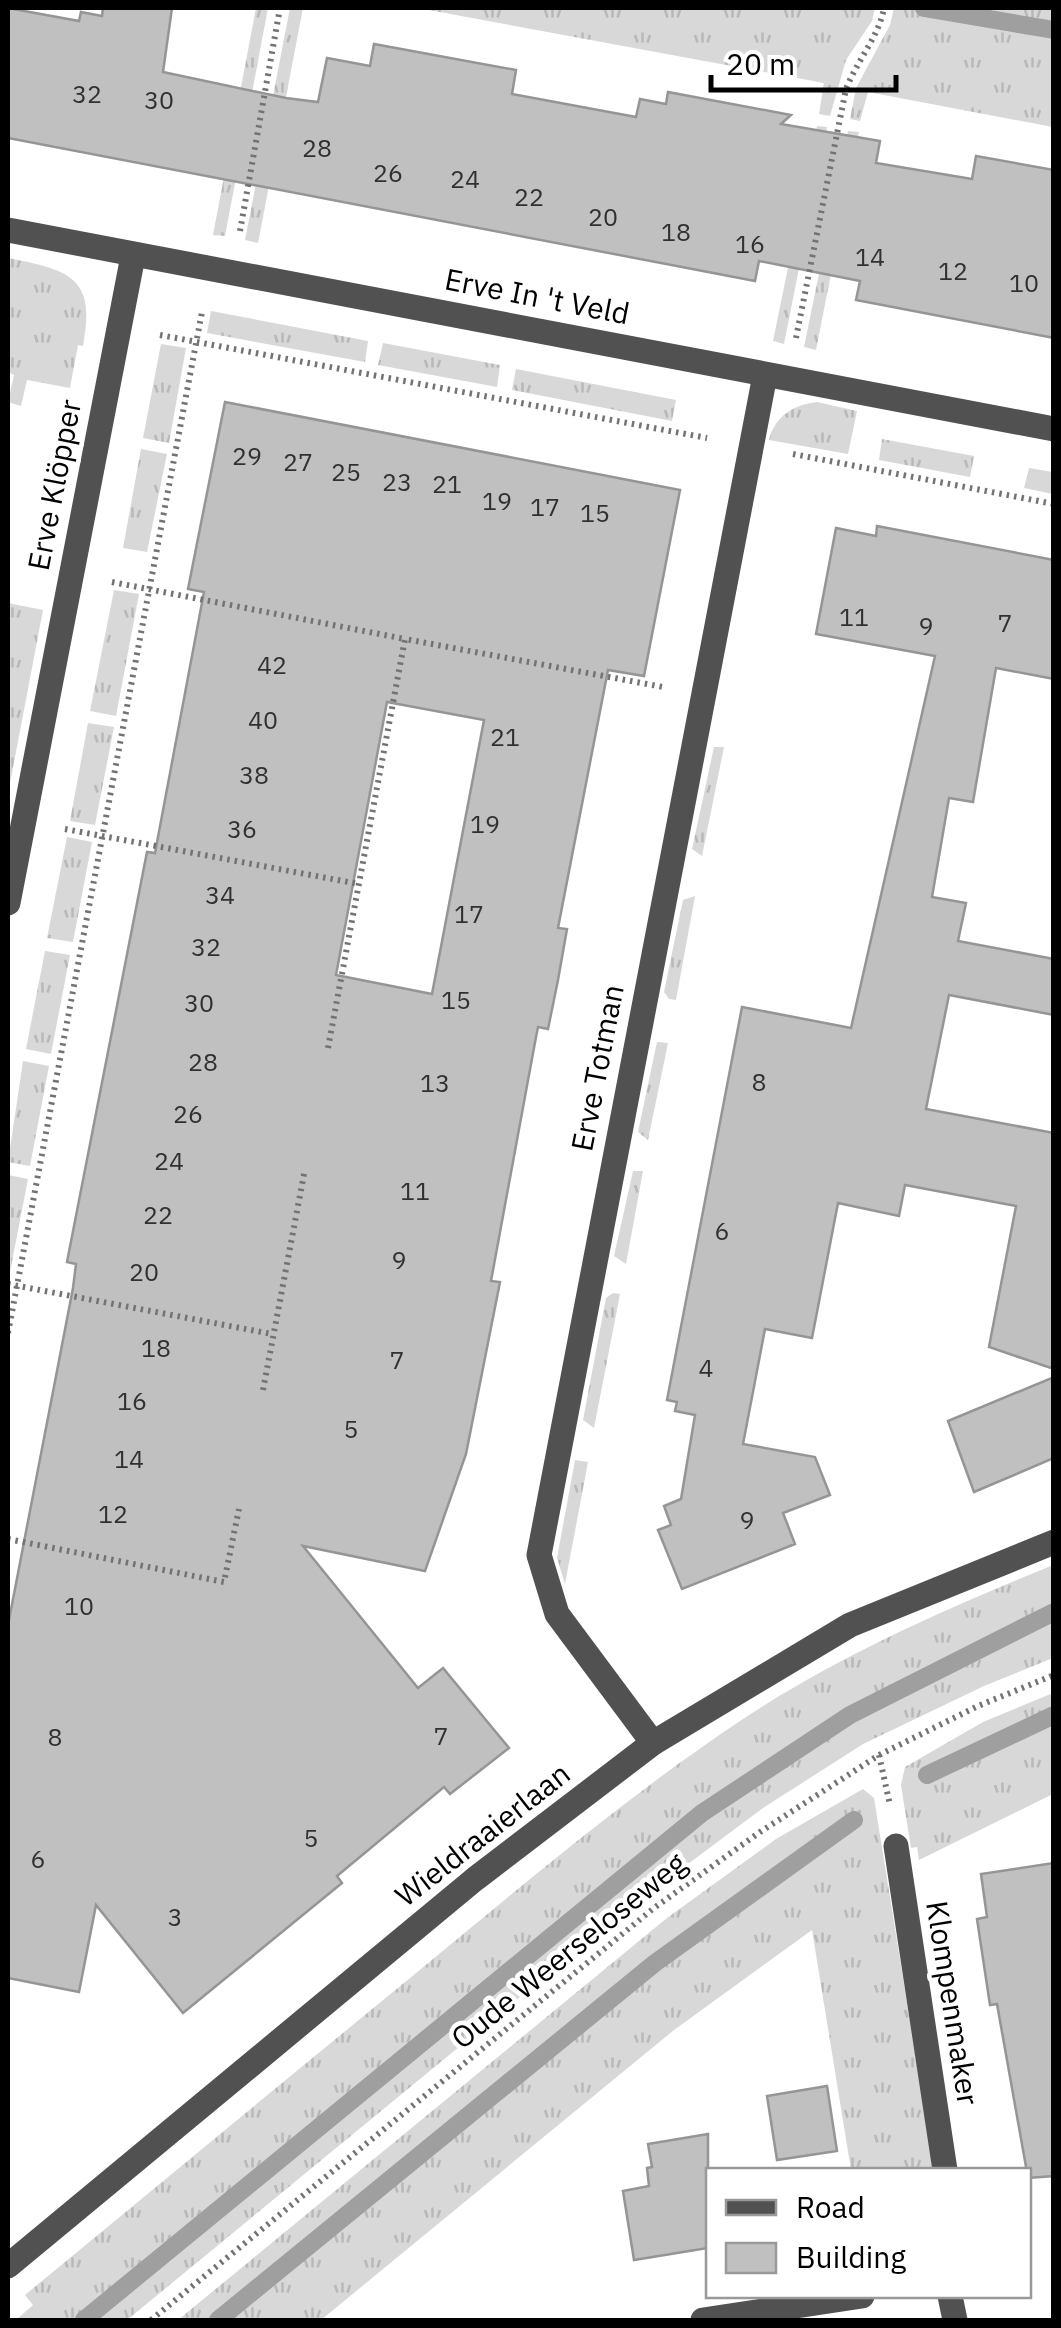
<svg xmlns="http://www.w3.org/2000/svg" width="1061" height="2328" font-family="'IBM Plex Sans',sans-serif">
<defs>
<pattern id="grass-tufts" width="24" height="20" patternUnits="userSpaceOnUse" patternTransform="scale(2.5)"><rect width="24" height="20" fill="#d8d8d8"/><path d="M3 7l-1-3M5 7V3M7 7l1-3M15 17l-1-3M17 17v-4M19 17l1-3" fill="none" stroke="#b8b8b8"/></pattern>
</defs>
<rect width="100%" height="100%" fill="#fff"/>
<g fill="url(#grass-tufts)">
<path d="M 256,8 L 268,8 L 225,236 L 213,235 Z"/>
<path d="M 290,8 L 303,8 L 258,243 L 245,240 Z"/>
<path d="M 418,8 L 875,8 L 872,21 L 846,60 L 830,116 L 819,114 L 824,83 Z"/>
<path d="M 894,8 L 1053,8 L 1053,127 L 868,92 L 860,121 L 850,119 L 856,88 L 890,25 Z"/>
<path d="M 817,126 L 827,127 L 784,344 L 773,341 Z"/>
<path d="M 848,131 L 859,132 L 816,350 L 804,347 Z"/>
<path d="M 8,258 C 68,270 97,276 83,346 L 78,345 L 70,388 L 27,380 L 21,406 L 8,402 L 14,375 L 8,372 Z"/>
<path d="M 211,311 L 368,341 L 365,362 L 207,333 Z"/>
<path d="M 383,343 L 500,365 L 497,387 L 378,365 Z"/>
<path d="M 161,344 L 186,348 L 169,443 L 143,438 Z"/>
<path d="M 516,369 L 676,400 L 672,421 L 512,390 Z"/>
<path d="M 817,402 L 857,411 L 848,454 L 769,440 C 775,416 793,405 817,402 Z"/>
<path d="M 882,439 L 974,456 L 970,477 L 879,460 Z"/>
<path d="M 141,449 L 167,454 L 147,552 L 123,548 Z"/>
<path d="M 1029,468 L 1053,472 L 1053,494 L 1024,488 Z"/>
<path d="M 114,590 L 139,594 L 116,716 L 90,711 Z"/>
<path d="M 8,603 L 43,610 L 8,794 Z"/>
<path d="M 88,723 L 114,727 L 95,825 L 70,821 Z"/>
<path d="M 714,747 L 724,747 L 702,856 L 692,849 Z"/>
<path d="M 67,837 L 92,842 L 73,942 L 47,938 Z"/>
<path d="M 695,896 L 676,1000 L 669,999 L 664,992 L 683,900 Z"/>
<path d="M 45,951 L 70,955 L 51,1054 L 26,1049 Z"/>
<path d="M 657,1042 L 668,1043 L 648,1140 L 638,1132 Z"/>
<path d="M 23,1061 L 49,1066 L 30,1166 L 8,1162 Z"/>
<path d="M 633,1171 L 643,1171 L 626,1264 L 614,1256 Z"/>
<path d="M 8,1175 L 28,1179 L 9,1277 L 8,1277 Z"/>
<path d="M 613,1293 L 620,1294 L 594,1428 L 583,1420 L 606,1298 Z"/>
<path d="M 575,1460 L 588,1462 L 565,1584 L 557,1558 Z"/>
<path d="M 1053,1565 L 1053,1658 L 984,1686 L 863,1744 L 763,1808 L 617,1917 L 127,2320 L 16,2320 L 33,2305 L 25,2295 C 157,2186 289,2077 421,1969 C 525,1883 630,1794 743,1719 C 840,1655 946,1609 1053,1565 Z"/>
<path d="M 1053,1693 L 1053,1794 L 919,1860 L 917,1847 L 911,1848 L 901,1785 L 905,1767 L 983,1722 Z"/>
<path d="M 863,1789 L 874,1798 L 934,2170 L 851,2170 L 812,1930 L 674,2030 L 321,2320 L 178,2320 L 667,1918 L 776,1839 Z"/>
</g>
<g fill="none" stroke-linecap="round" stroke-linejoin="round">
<g stroke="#9f9f9f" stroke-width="18">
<path d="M 924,8 L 1054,30"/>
<path d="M 927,1775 L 1054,1715"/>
<path d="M 84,2320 L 702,1813 L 850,1715 L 1054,1612"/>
<path d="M 218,2320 L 655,1963 L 854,1820"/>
</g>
</g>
<g fill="#c0c0c0" stroke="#959595" stroke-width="2.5" fill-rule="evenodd">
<path d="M 8,8 L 79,21 L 81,12 L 102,16 L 103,8 L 172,8 L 163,72 L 286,98 L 318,102 L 327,58 L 370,66 L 374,44 L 516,70 L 512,94 L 636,117 L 640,99 L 666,104 L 668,92 L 791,115 L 781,124 L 880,141 L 876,163 L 972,179 L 976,156 L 1054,170 L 1054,338 L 856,300 L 860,281 L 759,261 L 755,281 L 8,138 Z"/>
<path d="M 225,402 L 680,490 L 644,676 L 608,670 L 558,928 L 567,929 L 558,980 L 548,1029 L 538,1027 L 536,1037 L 491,1281 L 500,1282 L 466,1454 L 425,1571 L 303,1546 L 418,1688 L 443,1668 L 509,1748 L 450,1794 L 444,1787 L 337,1876 L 342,1883 L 183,2013 L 96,1905 L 79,1992 L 8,1978 L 8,1625 L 73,1288 L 76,1264 L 67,1262 L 147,852 L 155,853 L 204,592 L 188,589 ZM 387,702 L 484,720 L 432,994 L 336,975 Z"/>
<path d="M 877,526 L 1054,560 L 1054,679 L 996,668 L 973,802 L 949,798 L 932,897 L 966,903 L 958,941 L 1054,959 L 1054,1015 L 949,995 L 926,1109 L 1054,1133 L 1054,1369 L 989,1347 L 1016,1206 L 905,1185 L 899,1216 L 838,1203 L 812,1338 L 765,1329 L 743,1444 L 815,1457 L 830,1495 L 783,1513 L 795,1544 L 682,1589 L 658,1530 L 671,1525 L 664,1506 L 681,1499 L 695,1415 L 675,1411 L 677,1402 L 667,1400 L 742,1007 L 851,1028 L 935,656 L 816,634 L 836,528 L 876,536 Z"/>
<path d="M 1054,1377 L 1054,1458 L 974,1492 L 948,1421 Z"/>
<path d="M 1054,1863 L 1054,2176 L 1028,2178 L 997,2004 L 990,2005 L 977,1919 L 987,1917 L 981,1874 Z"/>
<path d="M 827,2086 L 837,2151 L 777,2160 L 767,2096 Z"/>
<path d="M 708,2134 L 708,2248 L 634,2260 L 623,2191 L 649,2186 L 647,2168 L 652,2167 L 648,2144 Z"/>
</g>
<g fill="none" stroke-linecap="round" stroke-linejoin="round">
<g stroke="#737373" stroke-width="6" stroke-dasharray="2.5 5" stroke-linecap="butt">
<path d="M 240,231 L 280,8"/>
<path d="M 160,335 L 707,438"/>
<path d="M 796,338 L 846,89 C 857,61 879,36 884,8"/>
<path d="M 793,454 L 1054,504"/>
<path d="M 112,582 L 405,639"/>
<path d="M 65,829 L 359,884"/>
<path d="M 328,1048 L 405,639 L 663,687"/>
<path d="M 8,1284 L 272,1334"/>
<path d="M 8,1333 L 202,312"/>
<path d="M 263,1390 L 305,1169"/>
<path d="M 8,1539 L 224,1582 L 239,1509"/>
<path d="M 879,1755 L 890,1805"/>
<path d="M 151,2320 L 654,1908 L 760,1832 L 879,1755 L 978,1706 L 1054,1675"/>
</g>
<g stroke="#515151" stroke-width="25">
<path d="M 8,230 L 1054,429"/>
<path d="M 8,903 L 133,256"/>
<path d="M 653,1743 L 557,1614 L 539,1555 L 765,375"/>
<path d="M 896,1846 L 945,2170"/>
<path d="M 8,2266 L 475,1879 L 653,1743 L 850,1625 L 1054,1542"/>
<path d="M 950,2296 L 955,2320"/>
<path d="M 703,2320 L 862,2296"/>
</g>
</g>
<g text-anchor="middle" stroke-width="9" stroke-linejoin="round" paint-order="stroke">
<g font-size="25" fill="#303030">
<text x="87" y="103">32</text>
<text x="159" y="109">30</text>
<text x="317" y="157">28</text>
<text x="388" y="182">26</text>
<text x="465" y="188">24</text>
<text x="529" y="206">22</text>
<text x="603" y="226">20</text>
<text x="676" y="241">18</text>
<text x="750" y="253">16</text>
<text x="870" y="266">14</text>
<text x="953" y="280">12</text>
<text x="1024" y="292">10</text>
<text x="247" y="465">29</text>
<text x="298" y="471">27</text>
<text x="346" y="481">25</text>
<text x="397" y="491">23</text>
<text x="447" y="493">21</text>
<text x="497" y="510">19</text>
<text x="545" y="516">17</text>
<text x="595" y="522">15</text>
<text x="854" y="626">11</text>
<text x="1005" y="632">7</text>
<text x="926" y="635">9</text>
<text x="272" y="674">42</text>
<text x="263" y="729">40</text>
<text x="505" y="746">21</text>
<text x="254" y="784">38</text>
<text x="485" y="833">19</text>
<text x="242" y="838">36</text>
<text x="220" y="904">34</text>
<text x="469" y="923">17</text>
<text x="206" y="956">32</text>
<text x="456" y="1009">15</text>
<text x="199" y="1012">30</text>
<text x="203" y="1071">28</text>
<text x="759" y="1091">8</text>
<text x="435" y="1092">13</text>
<text x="188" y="1123">26</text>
<text x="169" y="1170">24</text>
<text x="415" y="1200">11</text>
<text x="158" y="1224">22</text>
<text x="722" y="1240">6</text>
<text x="399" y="1269">9</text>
<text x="144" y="1281">20</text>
<text x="156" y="1357">18</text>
<text x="397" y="1369">7</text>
<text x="706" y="1377">4</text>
<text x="132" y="1410">16</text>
<text x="351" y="1438">5</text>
<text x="129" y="1468">14</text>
<text x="113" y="1523">12</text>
<text x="747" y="1529">9</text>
<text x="79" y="1615">10</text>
<text x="441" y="1745">7</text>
<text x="55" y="1746">8</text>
<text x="311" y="1847">5</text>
<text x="38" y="1868">6</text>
<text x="175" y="1926">3</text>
</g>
<g font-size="30" fill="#000" stroke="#fff">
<text transform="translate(537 297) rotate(11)" y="10">Erve In 't Veld</text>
<text transform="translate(55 485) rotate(-79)" y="10">Erve Klöpper</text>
<text transform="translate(598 1068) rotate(-79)" y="10">Erve Totman</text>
<text transform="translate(483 1835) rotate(-38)" y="10">Wieldraaierlaan</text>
<text transform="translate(569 1951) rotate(-39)" y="10">Oude Weerseloseweg</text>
<text transform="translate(952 2003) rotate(81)" y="10">Klompenmaker</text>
</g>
</g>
<rect width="1061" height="2328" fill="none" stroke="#000000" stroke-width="20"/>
<rect x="706" y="2168" width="325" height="130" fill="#ffffff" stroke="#999999" stroke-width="2.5"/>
<rect x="726" y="2200" width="50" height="15" fill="#515151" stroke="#999999" stroke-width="2.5"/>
<text x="796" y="2218" font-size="30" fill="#000000">Road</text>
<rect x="726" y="2243" width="50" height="30" fill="#c0c0c0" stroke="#999999" stroke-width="2.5"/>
<text x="796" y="2268" font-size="30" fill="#000000">Building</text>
<path d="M711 75v15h185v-15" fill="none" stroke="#000000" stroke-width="5"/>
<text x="726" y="75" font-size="30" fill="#000000" stroke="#ffffff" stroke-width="8" paint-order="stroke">20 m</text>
</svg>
